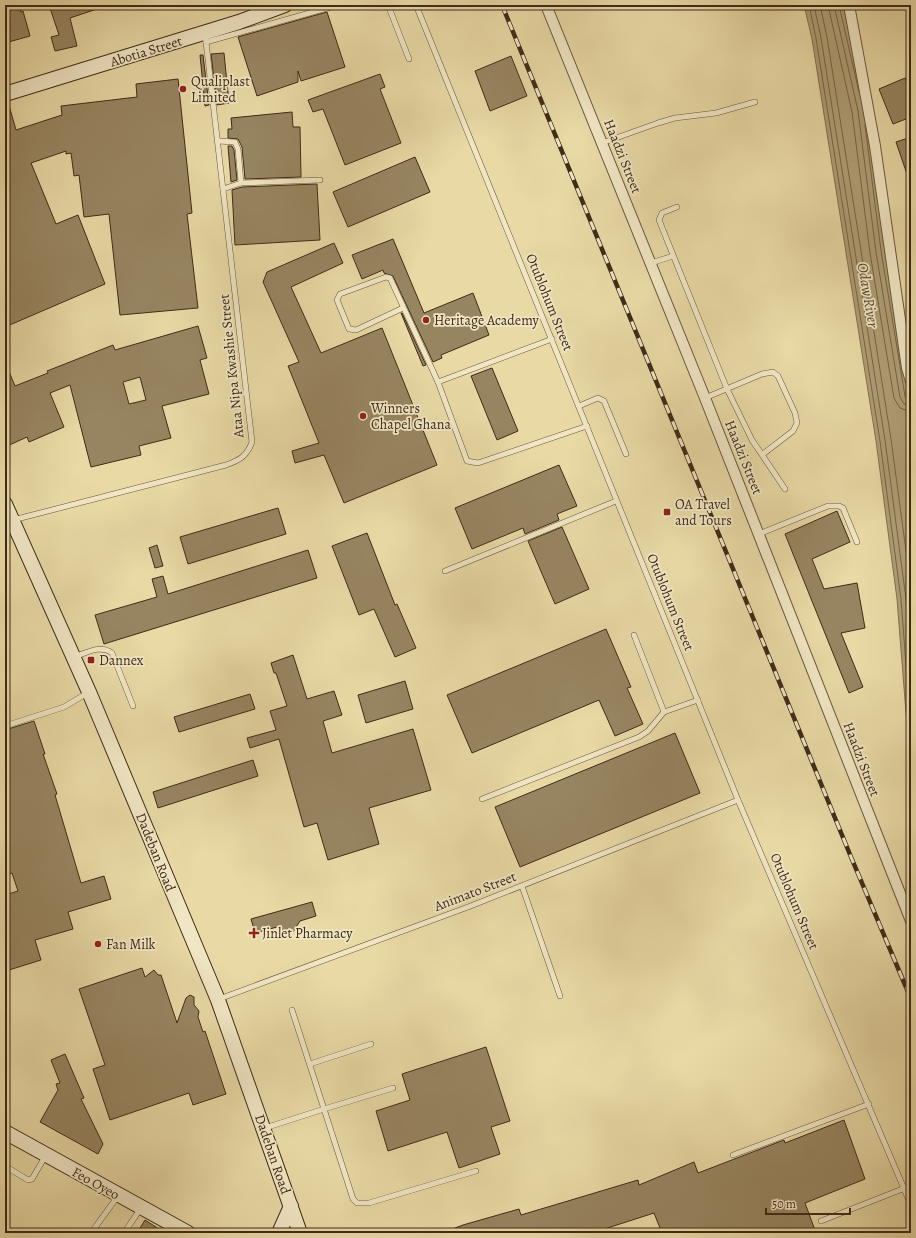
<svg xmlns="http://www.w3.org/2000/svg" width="916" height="1238" font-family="Alegreya,serif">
<rect width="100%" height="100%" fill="#e8d9a5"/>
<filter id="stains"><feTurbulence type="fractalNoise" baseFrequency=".005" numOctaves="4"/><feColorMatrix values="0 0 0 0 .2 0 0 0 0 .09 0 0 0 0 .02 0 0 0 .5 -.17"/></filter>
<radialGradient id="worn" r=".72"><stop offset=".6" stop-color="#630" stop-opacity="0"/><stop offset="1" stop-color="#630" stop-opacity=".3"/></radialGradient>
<path fill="#af9e75" stroke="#827050" d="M 804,5 L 843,5 L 867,109 L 885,251 L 909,393 L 911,411 L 911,776 L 897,599 L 876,441 L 812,39 Z"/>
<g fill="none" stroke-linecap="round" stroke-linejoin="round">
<g stroke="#776446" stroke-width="1">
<path d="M 809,5 L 816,38 L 880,441 L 901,599 L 911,731"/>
<path d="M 814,5 L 821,38 L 885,440 L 906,599 L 911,662"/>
<path d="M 820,5 L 827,37 L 891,439 L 911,588"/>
<path d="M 828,5 L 852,112 L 870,253 L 894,398 L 900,408 L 911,412"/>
<path d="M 834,5 L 858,111 L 876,252 L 900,397 L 904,404 L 911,405"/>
<path d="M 839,5 L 859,92"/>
<path d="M 865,125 L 881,251 L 905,396 L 907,400 L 911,400"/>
</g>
</g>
<g fill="#978561" stroke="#3f2b18" fill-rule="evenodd">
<path d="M 5,5 L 18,5 L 21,12 L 23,11 L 30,36 L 5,43 Z"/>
<path d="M 49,5 L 103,5 L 103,7 L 70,18 L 77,46 L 55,51 L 51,37 L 59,35 Z"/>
<path d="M 327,12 L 345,67 L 301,81 L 298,71 L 298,82 L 257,96 L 238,37 Z"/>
<path d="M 224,53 L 229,103 L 217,105 L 211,54 Z"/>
<path d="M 200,55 L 203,55 L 209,105 L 205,106 Z"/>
<path d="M 511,56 L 527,96 L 490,111 L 475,71 Z"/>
<path d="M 380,74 L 385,87 L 380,89 L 401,143 L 345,165 L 323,109 L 313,112 L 308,100 Z"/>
<path d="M 905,78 L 911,92 L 911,117 L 893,124 L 879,89 Z"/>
<path d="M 178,79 L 192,213 L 187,214 L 198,308 L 120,315 L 109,214 L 84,217 L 79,175 L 74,176 L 71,153 L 66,154 L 66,151 L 31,163 L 56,224 L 78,215 L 105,284 L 5,327 L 5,102 L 8,102 L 16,130 L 62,115 L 61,106 L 137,97 L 136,84 Z"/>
<path d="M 292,112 L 293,127 L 300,127 L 301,177 L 245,179 L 242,147 L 238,139 L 228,138 L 228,129 L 232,129 L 231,118 Z"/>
<path d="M 911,137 L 911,180 L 909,180 L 896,142 Z"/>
<path d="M 228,146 L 232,146 L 234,150 L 237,180 L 231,182 Z"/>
<path d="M 415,157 L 430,192 L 348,227 L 333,192 Z"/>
<path d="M 317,184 L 320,240 L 235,245 L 232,190 L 242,187 Z"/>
<path d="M 393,239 L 424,313 L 473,293 L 489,335 L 441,355 L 442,358 L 433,362 L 393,276 L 384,273 L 383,270 L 362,279 L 352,255 Z"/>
<path d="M 334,243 L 343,263 L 291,287 L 321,353 L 382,328 L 437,465 L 344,503 L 324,455 L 295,463 L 292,451 L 319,443 L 288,366 L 299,362 L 263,282 L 267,272 Z"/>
<path d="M 401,313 L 402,313 L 426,365 L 423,366 Z"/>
<path d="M 198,326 L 207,358 L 200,360 L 209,394 L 162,406 L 171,438 L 139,446 L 141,455 L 91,467 L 70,385 L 50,393 L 64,427 L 29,442 L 27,437 L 5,447 L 5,362 L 15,386 L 48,373 L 47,371 L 113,345 L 115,350 ZM 140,377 L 146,400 L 129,404 L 123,382 Z"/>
<path d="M 492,368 L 518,431 L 497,440 L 471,376 Z"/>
<path d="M 559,465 L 577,506 L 557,514 L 559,520 L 525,534 L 523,528 L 472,549 L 455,508 Z"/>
<path d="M 278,508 L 286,534 L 188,564 L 180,537 Z"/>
<path d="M 837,511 L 850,542 L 812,559 L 824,589 L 857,583 L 865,628 L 841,633 L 863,687 L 849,693 L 785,534 Z"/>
<path d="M 562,527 L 589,589 L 555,604 L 528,541 Z"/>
<path d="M 367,533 L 395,605 L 397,604 L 416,648 L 395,657 L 374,609 L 359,615 L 332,546 Z"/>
<path d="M 157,545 L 163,566 L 155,568 L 149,548 Z"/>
<path d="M 308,550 L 317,578 L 104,644 L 95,615 L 157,597 L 152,579 L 163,576 L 168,594 Z"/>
<path d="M 606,629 L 631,687 L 627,688 L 643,724 L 615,736 L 599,700 L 472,753 L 447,695 Z"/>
<path d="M 293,655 L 307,699 L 334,691 L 342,715 L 323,721 L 332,753 L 413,729 L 431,790 L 369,808 L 379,844 L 328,860 L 317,823 L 304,827 L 279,739 L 250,748 L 247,738 L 276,730 L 270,711 L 287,706 L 276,673 L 274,673 L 271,663 Z"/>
<path d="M 405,681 L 413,709 L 366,723 L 358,695 Z"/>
<path d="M 250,694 L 255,709 L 179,732 L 174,717 Z"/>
<path d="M 34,721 L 45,754 L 43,754 L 57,794 L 55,795 L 81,883 L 104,876 L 111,899 L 68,912 L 73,929 L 35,940 L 41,960 L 9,970 L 5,956 L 5,895 L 18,891 L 12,873 L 5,876 L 5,730 Z"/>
<path d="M 675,733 L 700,793 L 520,867 L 495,807 Z"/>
<path d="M 253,760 L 258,776 L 158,808 L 153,792 Z"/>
<path d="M 312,902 L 316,916 L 300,921 L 293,932 L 285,932 L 277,927 L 255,933 L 251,919 Z"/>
<path d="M 142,968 L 145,977 L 154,970 L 158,975 L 161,975 L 177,1023 L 186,998 L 190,995 L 194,997 L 194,1005 L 199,1011 L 198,1017 L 203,1032 L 205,1031 L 226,1094 L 193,1105 L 189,1093 L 110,1120 L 93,1069 L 105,1065 L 79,989 Z"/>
<path d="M 486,1047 L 510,1121 L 491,1127 L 500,1154 L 459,1168 L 447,1132 L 388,1151 L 376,1111 L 410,1100 L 402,1074 Z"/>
<path d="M 65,1054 L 84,1098 L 81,1099 L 103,1144 L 98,1154 L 40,1122 L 58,1090 L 56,1084 L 60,1083 L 51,1060 Z"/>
<path d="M 844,1120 L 865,1179 L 805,1203 L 816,1233 L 662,1233 L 654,1213 L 592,1233 L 447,1233 L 447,1231 L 463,1225 L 519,1209 L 521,1215 L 638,1180 L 639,1185 L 694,1162 L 698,1173 L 784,1140 L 785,1143 Z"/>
<path d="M 145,1220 L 165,1233 L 137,1233 Z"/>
</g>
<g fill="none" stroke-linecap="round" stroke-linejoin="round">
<g stroke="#69563b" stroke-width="6">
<g id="lane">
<path d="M 388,5 L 409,59"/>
<path d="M 416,5 L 738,800 L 911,1205"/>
<path d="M 206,42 L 338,5"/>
<path d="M 218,141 L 235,142 L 238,149 L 241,183 L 223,189"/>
<path d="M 602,143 L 658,123 L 675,118 L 716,113 L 755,102"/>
<path d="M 241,183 L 320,180"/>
<path d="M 677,207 L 662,213 L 659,220 L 727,389 L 752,440 L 785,489"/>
<path d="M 651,263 L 673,256"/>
<path d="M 403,308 L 356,330 L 349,329 L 337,300 L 340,294 L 386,277 L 390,278 L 438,382 L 467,461 L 478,463 L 587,426"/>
<path d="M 438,382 L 552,339"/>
<path d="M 705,398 L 762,374 L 773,372 L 778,376 L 795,413 L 797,423 L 793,431 L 763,454"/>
<path d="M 579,406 L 598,398 L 604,401 L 626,454"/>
<path d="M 13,520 L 226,465 C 240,460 247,456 252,442 L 205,33"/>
<path d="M 759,534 L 828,506 L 839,506 L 843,508 L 857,542"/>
<path d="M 445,571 L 616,501"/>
<path d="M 634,635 L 664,712"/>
<path d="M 74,657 C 86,653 101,644 112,653 L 133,706"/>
<path d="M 5,726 L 64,707 L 89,692"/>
<path d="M 482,799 L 639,737 L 648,731 L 664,712 L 698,700"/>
<path d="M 522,886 L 560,996"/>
<path d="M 219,999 L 468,907 L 738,800"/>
<path d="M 310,1064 L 371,1044"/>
<path d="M 393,1088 L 324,1109 L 353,1199 L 357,1203 L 369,1203 L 476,1171"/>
<path d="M 265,1128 L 324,1109 L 292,1010"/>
<path d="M 733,1155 L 869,1104"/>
<path d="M 5,1166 L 28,1180 L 32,1179 L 46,1155"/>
<path d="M 821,1221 L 905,1188"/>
<path d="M 91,1233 L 118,1196"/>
<path d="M 124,1233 L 141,1208"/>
<path d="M 626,1233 L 627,1233"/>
</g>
</g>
<g stroke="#69563b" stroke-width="12">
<g id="street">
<path d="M 546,5 L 705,398 L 911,921"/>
<path d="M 849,5 L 875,146 L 907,368 L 911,381"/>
</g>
</g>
<g stroke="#3f2b18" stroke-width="16">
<g id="secondary">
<path d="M 5,94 L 239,22 L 285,5"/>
<path d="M 5,504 L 89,692 L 218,1000 L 300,1233"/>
<path d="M 5,1132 L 188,1233"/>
<path d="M 279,1233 L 291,1206"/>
</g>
</g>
<use href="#lane" stroke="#f0e6c4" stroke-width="5"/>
<use href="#street" stroke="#f0e6c4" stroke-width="10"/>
<use href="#secondary" stroke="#f0e6c4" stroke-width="14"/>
<g stroke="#3f2b18" stroke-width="4.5">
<path id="rail" d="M 502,5 L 851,857 L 911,999"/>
</g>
<use href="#rail" stroke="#f0e6c4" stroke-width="3" stroke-dasharray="9" stroke-linecap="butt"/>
</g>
<g fill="#8f2418" stroke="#f0e6c4" stroke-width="1.5">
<circle cx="183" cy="89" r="4"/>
<circle cx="426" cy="320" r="4"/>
<circle cx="363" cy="416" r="4"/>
<rect x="663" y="508" width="8" height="8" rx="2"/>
<rect x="87" y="656" width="8" height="8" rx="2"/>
<path d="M252 927h4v4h4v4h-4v4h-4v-4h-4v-4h4z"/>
<circle cx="98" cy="944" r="4"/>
</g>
<g text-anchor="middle" stroke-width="3.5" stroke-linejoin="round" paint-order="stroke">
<g font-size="14" fill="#3f2b18" stroke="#f0e6c4">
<text transform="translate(146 51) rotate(-17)" y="5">Abotia Street</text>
<text transform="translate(623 156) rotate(68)" y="5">Haadzi Street</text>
<text transform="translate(550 302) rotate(68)" y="5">Otublohum Street</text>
<text transform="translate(231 366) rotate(-96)" y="5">Ataa Nipa Kwashie Street</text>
<text transform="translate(744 457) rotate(68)" y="5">Haadzi Street</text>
<text transform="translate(671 602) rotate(68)" y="5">Otublohum Street</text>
<text transform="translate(862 759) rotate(69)" y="5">Haadzi Street</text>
<text transform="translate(156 852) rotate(68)" y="5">Dadeban Road</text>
<text transform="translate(475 891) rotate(-21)" y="5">Animato Street</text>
<text transform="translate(795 901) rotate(67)" y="5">Otublohum Street</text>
<text transform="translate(273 1154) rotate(71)" y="5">Dadeban Road</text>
<text transform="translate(96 1183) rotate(29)" y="5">Feo Oyeo</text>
</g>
<g font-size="14" fill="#3f2b18" stroke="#f0e6c4" text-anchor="start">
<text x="191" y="86">Qualiplast<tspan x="191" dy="16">Limited</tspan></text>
<text x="434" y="325">Heritage Academy</text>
<text x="371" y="413">Winners<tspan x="371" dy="16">Chapel Ghana</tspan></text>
<text x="675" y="509">OA Travel<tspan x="675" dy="16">and Tours</tspan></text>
<text x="99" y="665">Dannex</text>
<text x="262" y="938">Jinlet Pharmacy</text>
<text x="106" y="949">Fan Milk</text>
</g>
<g font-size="15" font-style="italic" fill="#5b482f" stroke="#f0e6c4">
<text transform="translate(868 295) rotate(80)" y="5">Odaw River</text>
</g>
</g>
<rect width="916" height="1238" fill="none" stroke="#e8d9a5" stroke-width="20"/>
<rect x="6" y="6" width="904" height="1226" fill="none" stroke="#3f2b18" stroke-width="2"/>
<rect x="10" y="10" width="896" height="1218" fill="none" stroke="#3f2b18"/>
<path d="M766 1208v6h84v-6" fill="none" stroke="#3f2b18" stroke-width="2"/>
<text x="772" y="1208" font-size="12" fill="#3f2b18" stroke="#f0e6c4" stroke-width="3" paint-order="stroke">50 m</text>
<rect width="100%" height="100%" filter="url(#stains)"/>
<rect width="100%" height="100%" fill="url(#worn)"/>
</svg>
